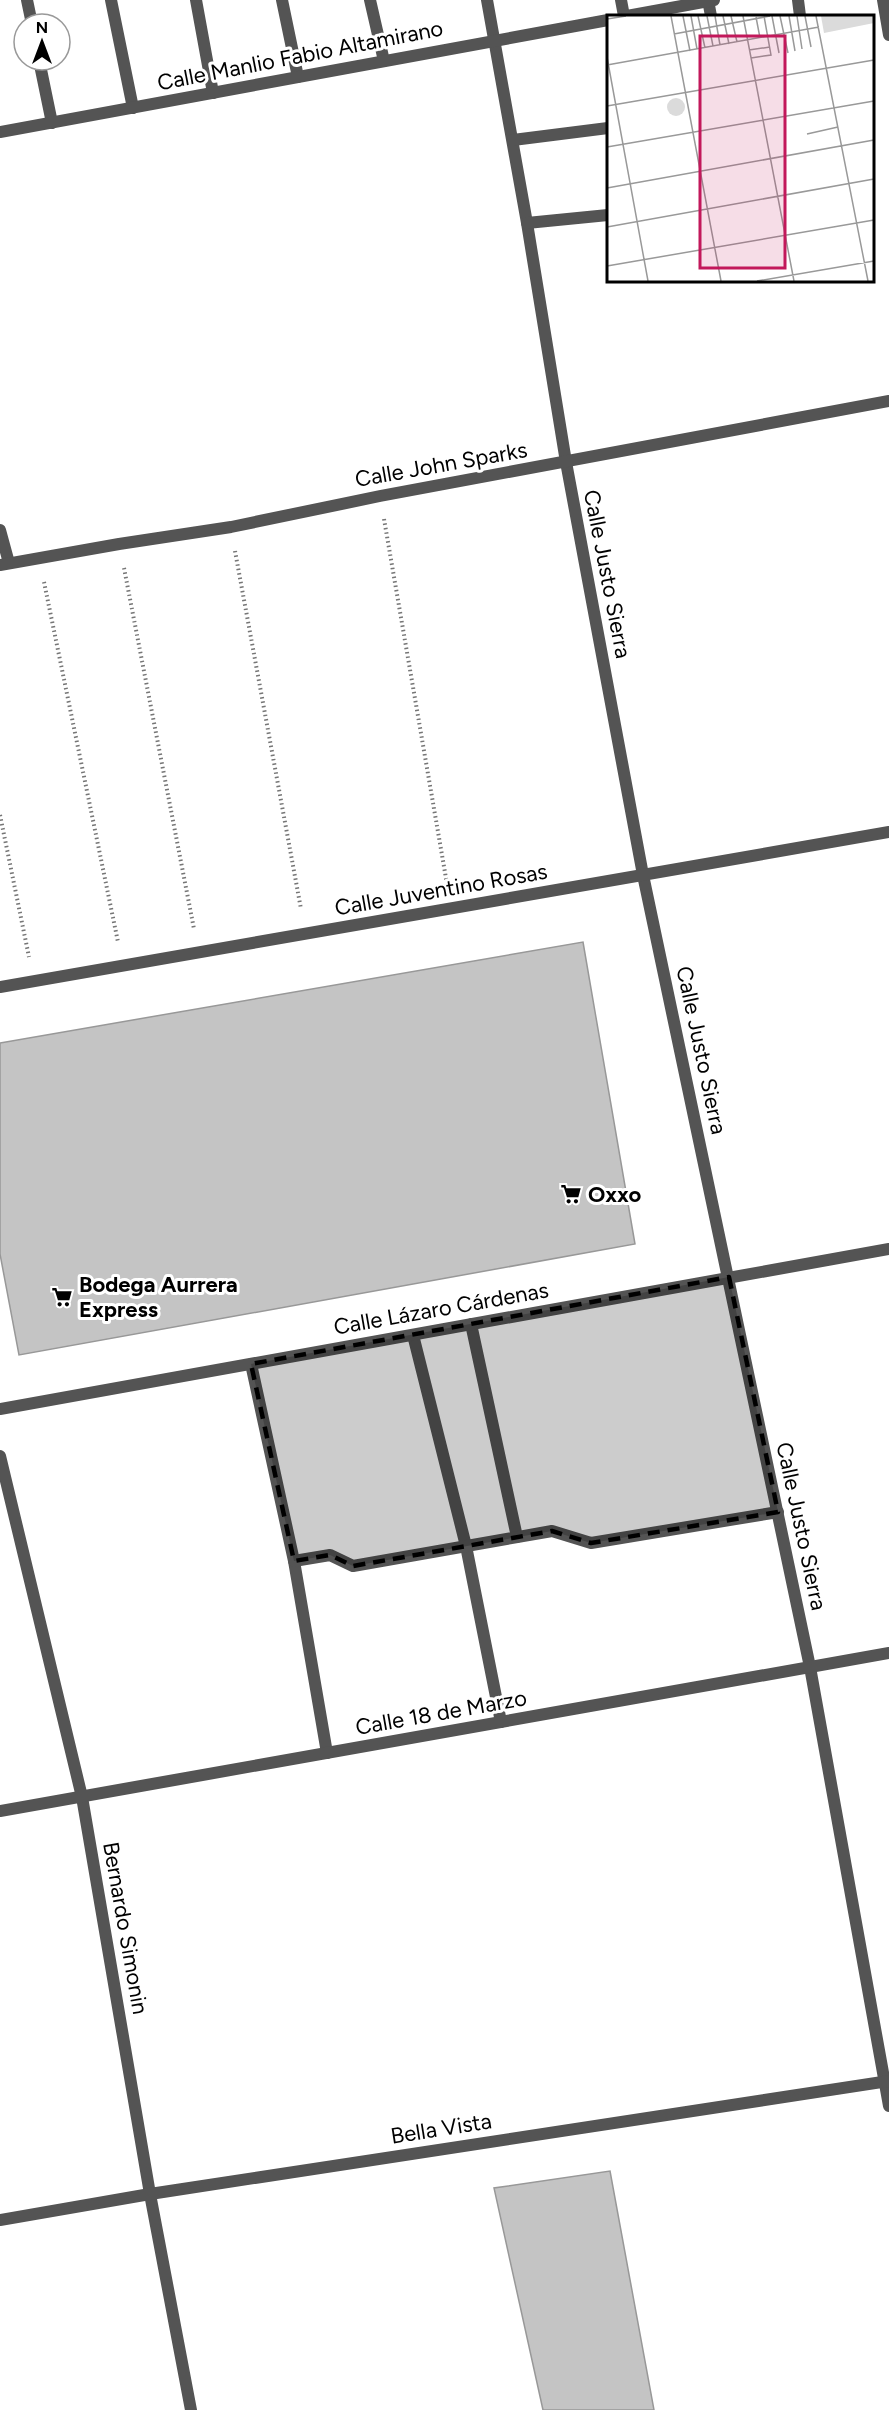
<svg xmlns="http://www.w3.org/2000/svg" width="889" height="2410" font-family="Figtree,sans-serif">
<rect width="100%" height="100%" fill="#fff"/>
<g fill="#c4c4c4" stroke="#989898" stroke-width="1.5">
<path d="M 583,942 L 635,1244 L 19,1355 L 0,1254 L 0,1043 Z"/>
<path d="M 610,2171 L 654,2410 L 543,2410 L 494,2188 Z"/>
</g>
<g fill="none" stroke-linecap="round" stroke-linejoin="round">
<g stroke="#767676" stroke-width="4" stroke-dasharray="1.5 3" stroke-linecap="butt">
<path d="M 384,519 L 447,884"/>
<path d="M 235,551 L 301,909"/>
<path d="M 124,568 L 194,929"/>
<path d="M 44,582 L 118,942"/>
<path d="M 0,815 L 29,957"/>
</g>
<g stroke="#545454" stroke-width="12">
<path d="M 0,530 L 9,563"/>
<path d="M 471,1324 L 517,1537"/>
<path d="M 413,1335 L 466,1546 L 501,1722"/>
<path d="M 251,1364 L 294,1561 L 327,1753"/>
<path d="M 294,1561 L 330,1555 L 353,1566 L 552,1531 L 591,1543 L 778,1512"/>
</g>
<g stroke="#545454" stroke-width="12">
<path d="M 27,0 L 32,24"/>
<path d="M 111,0 L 133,108"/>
<path d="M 196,0 L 213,93"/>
<path d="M 282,0 L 298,77"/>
<path d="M 370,0 L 384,61"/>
<path d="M 487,0 L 527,223 L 566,462 L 643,875 L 810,1667 L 889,2106"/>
<path d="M 621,0 L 624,16"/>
<path d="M 708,0 L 711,16"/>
<path d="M 798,0 L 800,16"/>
<path d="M 883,0 L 889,35"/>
<path d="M 627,16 L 714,0"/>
<path d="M 39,60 L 52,123"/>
<path d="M 0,132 L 608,20"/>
<path d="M 513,140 L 608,128"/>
<path d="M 527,223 L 608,215"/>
<path d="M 0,565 L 119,544 L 231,527 L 380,496 L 889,401"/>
<path d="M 0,987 L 889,832"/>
<path d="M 0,1409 L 889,1249"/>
<path d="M 0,1456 L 82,1797 L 150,2194 L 191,2410"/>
<path d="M 0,1811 L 889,1653"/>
<path d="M 0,2220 L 150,2194 L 889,2081"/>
</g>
</g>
<path fill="#000" fill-opacity="0.2" stroke="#000" stroke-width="4.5" stroke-dasharray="12 8" stroke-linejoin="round" d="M 729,1277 L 778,1512 L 591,1543 L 552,1531 L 353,1566 L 330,1555 L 294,1561 L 251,1364 Z"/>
<defs>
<g id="supermarket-bare" transform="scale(1.62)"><path d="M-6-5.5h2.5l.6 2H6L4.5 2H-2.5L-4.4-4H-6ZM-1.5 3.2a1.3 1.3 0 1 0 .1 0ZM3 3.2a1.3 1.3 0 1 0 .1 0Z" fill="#000" stroke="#fff" stroke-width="2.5" paint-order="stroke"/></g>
</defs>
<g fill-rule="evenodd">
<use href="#supermarket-bare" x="571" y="1194"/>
<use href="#supermarket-bare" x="62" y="1297"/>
</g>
<g text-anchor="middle" stroke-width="6" stroke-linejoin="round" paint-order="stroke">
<g font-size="22" fill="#000" stroke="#fff">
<text transform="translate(300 55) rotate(-11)" y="8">Calle Manlio Fabio Altamirano</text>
<text transform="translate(441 464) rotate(-10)" y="8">Calle John Sparks</text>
<text transform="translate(608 574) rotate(79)" y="8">Calle Justo Sierra</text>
<text transform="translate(441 889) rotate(-10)" y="8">Calle Juventino Rosas</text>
<text transform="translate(702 1050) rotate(78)" y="8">Calle Justo Sierra</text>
<text transform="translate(441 1308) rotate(-10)" y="8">Calle Lázaro Cárdenas</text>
<text transform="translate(802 1526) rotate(78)" y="8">Calle Justo Sierra</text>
<text transform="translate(441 1712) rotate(-10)" y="8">Calle 18 de Marzo</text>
<text transform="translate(126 1928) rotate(80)" y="8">Bernardo Simonin</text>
<text transform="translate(441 2128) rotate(-9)" y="8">Bella Vista</text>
</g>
<g font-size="22" font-weight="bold" fill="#000" stroke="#fff" text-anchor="start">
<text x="588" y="1202">Oxxo</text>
<text x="79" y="1292">Bodega Aurrera<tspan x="79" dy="25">Express</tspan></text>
</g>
</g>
<g transform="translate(607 15)">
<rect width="267" height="267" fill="#fff"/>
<path d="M60 92a9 9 0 1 1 18 0a9 9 0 1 1-18 0Z" fill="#dbdbdb"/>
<path d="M 214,1 L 267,1 L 267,8 L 217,18 Z" fill="#dbdbdb"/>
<path fill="none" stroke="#999" stroke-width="1.5" d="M 64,1 L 114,266M 76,1 L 83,36M 84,1 L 90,34M 91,1 L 98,33M 100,1 L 106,31M 108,1 L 113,30M 116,1 L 122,29M 124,1 L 130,27M 136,1 L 187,266M 165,1 L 172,38M 173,1 L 181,38M 182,1 L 188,36M 190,1 L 195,34M 198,1 L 204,32M 209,1 L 261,266M 149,2 L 153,23M 0,4 L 19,1M 67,19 L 163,1M 142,35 L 163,32M 0,42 L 41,266M 144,43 L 164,40 L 157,1M 0,50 L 212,12M 0,91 L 267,45M 200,119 L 231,112M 0,132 L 267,86M 0,173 L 267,125M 0,212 L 267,164M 0,251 L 267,205M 150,266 L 267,246"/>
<path fill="#c2185b" fill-opacity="0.15" stroke="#c2185b" stroke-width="3" d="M 93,21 L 178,21 L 178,253 L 93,253 Z"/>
<rect width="267" height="267" fill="none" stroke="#000" stroke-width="3"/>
</g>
<g transform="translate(42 42)"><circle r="28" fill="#ffffff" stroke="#999999" stroke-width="1.5"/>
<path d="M0-4.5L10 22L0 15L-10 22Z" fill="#000000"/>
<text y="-9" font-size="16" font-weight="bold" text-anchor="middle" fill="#000000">N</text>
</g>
</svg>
